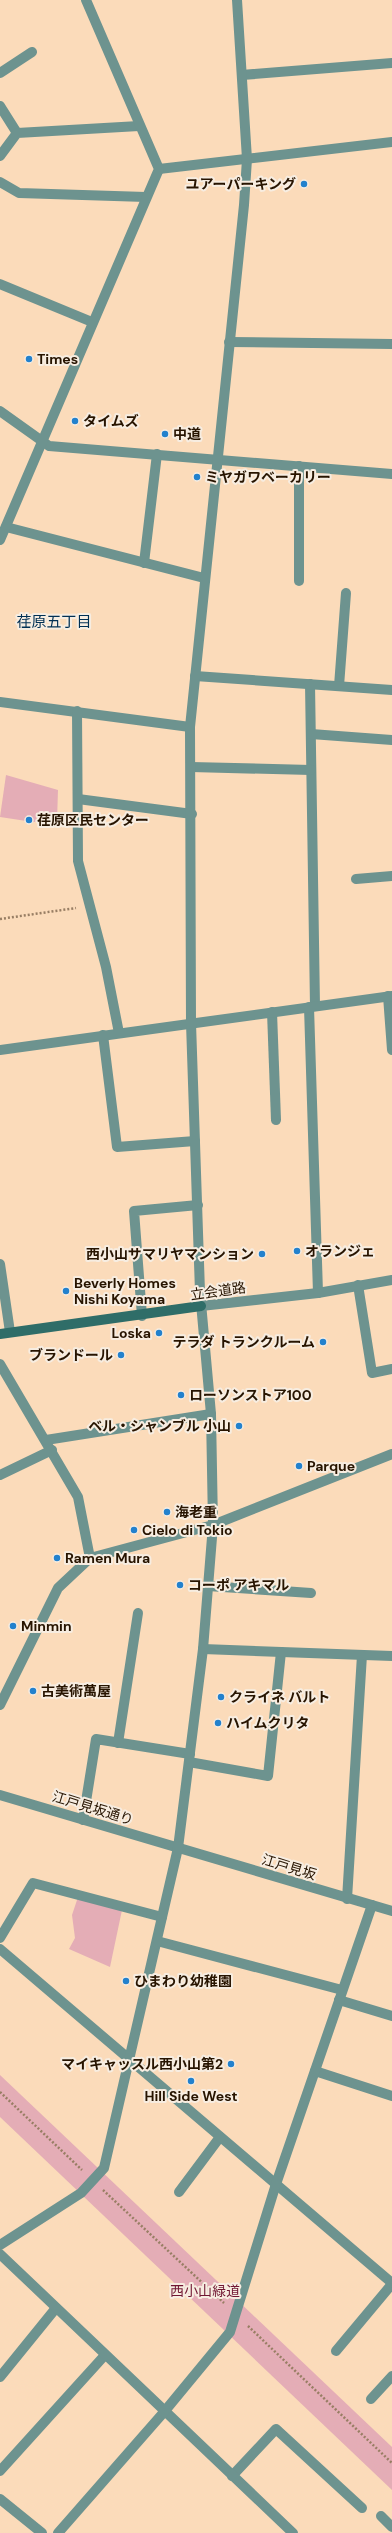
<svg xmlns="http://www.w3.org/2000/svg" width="392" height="2533" font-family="'DM Sans','Noto Sans JP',sans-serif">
<rect width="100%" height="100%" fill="#fbdbba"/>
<g fill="#e4adb6">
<path d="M 6,775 L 58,790 L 57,821 L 33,822 L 0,817 Z"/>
<path d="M 78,1897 L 122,1910 L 110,1967 L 69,1949 L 75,1938 L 72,1915 Z"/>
<path d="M 0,2075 L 392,2447 L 392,2490 L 0,2117 Z"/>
</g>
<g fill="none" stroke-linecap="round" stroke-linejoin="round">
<g stroke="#987e64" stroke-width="2.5" stroke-dasharray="2 2" stroke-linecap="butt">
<path d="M 0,919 L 76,908"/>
<path d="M 0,2092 L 82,2170"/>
<path d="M 103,2190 L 224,2303"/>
<path d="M 248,2326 L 392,2463"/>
</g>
<g stroke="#6d938f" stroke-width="10">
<path d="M 0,73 L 32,52"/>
<path d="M 242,75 L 392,63"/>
<path d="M 0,182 L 19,193 L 146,197"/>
<path d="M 0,284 L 92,322"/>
<path d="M 229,342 L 392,344"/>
<path d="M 299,466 L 299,581"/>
<path d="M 6,527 L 204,578"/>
<path d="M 144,563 L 157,454"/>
<path d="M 310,684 L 315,1006"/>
<path d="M 339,686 L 346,593"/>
<path d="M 311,734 L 392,740"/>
<path d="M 191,767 L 311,770"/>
<path d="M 78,799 L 192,814"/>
<path d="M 356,879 L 392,876"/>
<path d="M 388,996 L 392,1050"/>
<path d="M 309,1007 L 318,1293"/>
<path d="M 272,1012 L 276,1120"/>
<path d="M 103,1035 L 117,1147 L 195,1141"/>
<path d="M 358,1285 L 372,1373 L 392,1369"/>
<path d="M 142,1316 L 134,1211 L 198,1205"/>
<path d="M 208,1586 L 311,1593"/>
<path d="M 118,1743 L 138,1613"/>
<path d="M 189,1762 L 268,1776 L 281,1652"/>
<path d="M 83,1820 L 96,1739 L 190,1754"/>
<path d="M 347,1899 L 362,1655"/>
<path d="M 0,1938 L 33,1883 L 162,1917"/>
<path d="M 157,1941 L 342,1990"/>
<path d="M 339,2000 L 392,2016"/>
<path d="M 315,2071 L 392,2096"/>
<path d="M 179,2192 L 220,2137"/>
<path d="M 336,2351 L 392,2284"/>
<path d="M 0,2377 L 56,2308"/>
<path d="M 371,2399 L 392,2376"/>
<path d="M 0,2471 L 105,2355"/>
<path d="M 232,2476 L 276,2429 L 362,2508"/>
<path d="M 381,2516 L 392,2527"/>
</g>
<g stroke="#6d938f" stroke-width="10">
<path d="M 0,106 L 17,133"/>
<path d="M 0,156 L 17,133 L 139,126"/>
<path d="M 159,169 L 392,142"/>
<path d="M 0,411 L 49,446 L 392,474"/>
<path d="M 0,540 L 159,169 L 86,0"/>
<path d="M 195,676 L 392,690"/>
<path d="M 0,702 L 190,727"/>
<path d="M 77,711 L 78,861 L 106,967 L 119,1033"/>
<path d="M 0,1050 L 392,996"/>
<path d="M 0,1264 L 10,1332"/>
<path d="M 201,1306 L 318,1293 L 392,1280"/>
<path d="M 0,1364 L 78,1497 L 90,1558"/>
<path d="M 46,1440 L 211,1414"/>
<path d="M 0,1475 L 52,1450"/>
<path d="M 203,1649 L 392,1656"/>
<path d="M 0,1705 L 58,1588 L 90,1558 L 213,1525 L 392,1454"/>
<path d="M 0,1795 L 392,1911"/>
<path d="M 0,1949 L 392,2283"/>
<path d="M 0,2245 L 81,2193 L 104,2168 L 178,1848 L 203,1649 L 213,1525 L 211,1414 L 200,1292 L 191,1023 L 190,727 L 244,205 L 247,159 L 237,0"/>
<path d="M 0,2254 L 293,2533"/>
<path d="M 0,2499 L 42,2533"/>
<path d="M 58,2533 L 164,2412 L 230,2332 L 276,2184 L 372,1905"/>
</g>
<path stroke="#2f6d68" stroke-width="10" d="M 0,1334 L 201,1306"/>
</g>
<g fill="#2281cd" stroke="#f7ede1" stroke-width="1.5">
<circle cx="304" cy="184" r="4"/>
<circle cx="29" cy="359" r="4"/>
<circle cx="75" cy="421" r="4"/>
<circle cx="165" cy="434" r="4"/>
<circle cx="197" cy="477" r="4"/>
<circle cx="29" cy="820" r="4"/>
<circle cx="297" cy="1251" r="4"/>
<circle cx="262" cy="1254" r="4"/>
<circle cx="66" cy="1291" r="4"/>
<circle cx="159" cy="1333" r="4"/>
<circle cx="323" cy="1342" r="4"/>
<circle cx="121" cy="1355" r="4"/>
<circle cx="181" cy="1395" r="4"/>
<circle cx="239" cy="1426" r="4"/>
<circle cx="299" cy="1466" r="4"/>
<circle cx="167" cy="1512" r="4"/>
<circle cx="134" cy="1530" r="4"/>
<circle cx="57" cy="1558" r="4"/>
<circle cx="180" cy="1585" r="4"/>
<circle cx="13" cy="1626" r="4"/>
<circle cx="33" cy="1691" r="4"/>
<circle cx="221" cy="1697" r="4"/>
<circle cx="218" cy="1723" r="4"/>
<circle cx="126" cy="1981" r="4"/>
<circle cx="231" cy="2064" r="4"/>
<circle cx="191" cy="2081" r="4"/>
</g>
<g text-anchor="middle" stroke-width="4" stroke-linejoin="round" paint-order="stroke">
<g font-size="14" font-weight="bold" fill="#271400" stroke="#f7ede1" text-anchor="start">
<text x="296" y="189" text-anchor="end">ユアーパーキング</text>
<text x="37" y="364">Times</text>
<text x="83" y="426">タイムズ</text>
<text x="173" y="439">中道</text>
<text x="205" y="482">ミヤガワベーカリー</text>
<text x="37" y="825">荏原区民センター</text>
<text x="305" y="1256">オランジェ</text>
<text x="254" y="1259" text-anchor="end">西小山サマリヤマンション</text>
<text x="74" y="1288">Beverly Homes<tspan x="74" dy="16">Nishi Koyama</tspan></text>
<text x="151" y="1338" text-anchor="end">Loska</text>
<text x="315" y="1347" text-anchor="end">テラダ トランクルーム</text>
<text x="113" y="1360" text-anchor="end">ブランドール</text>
<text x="189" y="1400">ローソンストア100</text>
<text x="231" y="1431" text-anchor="end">ベル・シャンブル 小山</text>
<text x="307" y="1471">Parque</text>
<text x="175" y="1517">海老重</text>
<text x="142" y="1535">Cielo di Tokio</text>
<text x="65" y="1563">Ramen Mura</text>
<text x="188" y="1590">コーポ アキマル</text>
<text x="21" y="1631">Minmin</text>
<text x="41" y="1696">古美術萬屋</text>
<text x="229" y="1702">クライネ バルト</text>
<text x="226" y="1728">ハイムクリタ</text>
<text x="134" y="1986">ひまわり幼稚園</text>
<text x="223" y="2069" text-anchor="end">マイキャッスル西小山第2</text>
<text x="191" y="2101" text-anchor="middle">Hill Side West</text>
</g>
<g font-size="14" fill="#271400" stroke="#f7ede1">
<text transform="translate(218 1291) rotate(-8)" y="5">立会道路</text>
<text transform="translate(93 1808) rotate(17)" y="5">江戸見坂通り</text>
<text transform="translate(289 1867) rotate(17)" y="5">江戸見坂</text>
</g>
<g font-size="14" fill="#711733" stroke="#f7ede1">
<text x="205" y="2296">西小山緑道</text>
</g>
<g font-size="15" fill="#002f53" stroke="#f7ede1">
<text x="54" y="627">荏原五丁目</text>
</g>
</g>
</svg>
